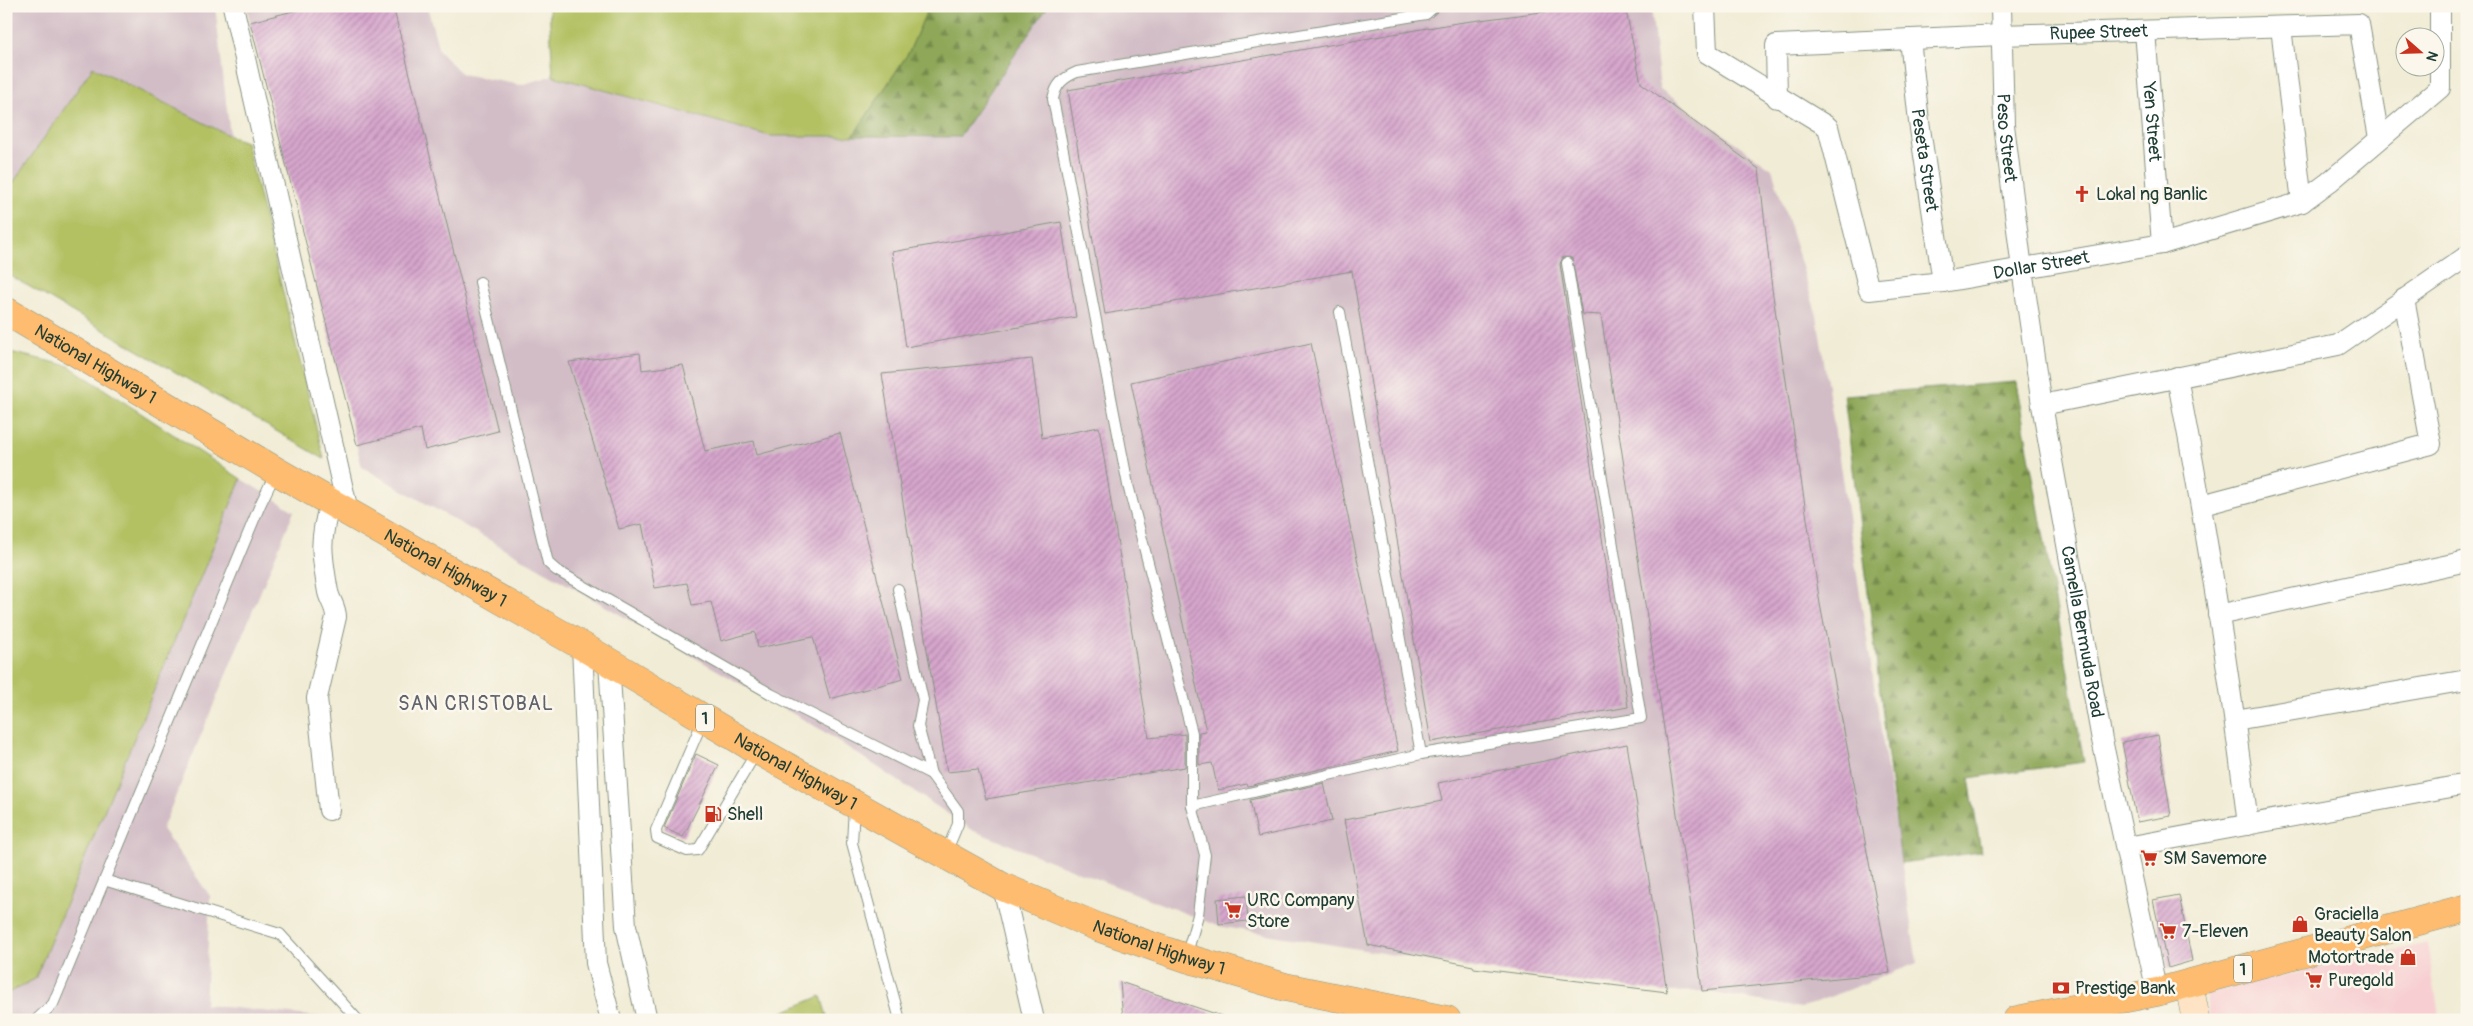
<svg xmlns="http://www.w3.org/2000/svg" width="2473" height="1026" font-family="Pangolin,sans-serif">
<defs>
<pattern id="forest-firs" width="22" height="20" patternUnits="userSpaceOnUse" patternTransform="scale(1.25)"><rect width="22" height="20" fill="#8ea759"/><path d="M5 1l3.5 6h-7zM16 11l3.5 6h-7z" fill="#73894a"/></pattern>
<pattern id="building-hatch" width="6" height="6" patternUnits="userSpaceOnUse" patternTransform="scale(1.25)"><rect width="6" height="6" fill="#d7a6cd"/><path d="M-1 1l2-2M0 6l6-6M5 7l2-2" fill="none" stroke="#ae88a7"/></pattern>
</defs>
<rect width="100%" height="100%" fill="#fbf7ec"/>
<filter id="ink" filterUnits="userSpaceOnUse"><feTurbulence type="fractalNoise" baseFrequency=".02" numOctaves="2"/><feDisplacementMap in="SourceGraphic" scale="10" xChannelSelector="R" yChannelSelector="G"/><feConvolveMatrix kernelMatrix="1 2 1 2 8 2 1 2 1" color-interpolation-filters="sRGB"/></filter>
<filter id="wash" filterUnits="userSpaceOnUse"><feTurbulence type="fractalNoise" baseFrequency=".0096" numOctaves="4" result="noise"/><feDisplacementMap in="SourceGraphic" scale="20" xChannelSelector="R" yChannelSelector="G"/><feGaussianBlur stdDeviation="1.12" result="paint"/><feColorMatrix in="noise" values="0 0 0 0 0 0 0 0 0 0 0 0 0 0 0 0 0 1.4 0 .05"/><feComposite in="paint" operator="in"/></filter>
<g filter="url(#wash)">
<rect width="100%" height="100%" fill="#f1ecd5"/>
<path fill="#f7cfd2" d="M 2427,943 L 2440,1020 L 2210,1020 L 2205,994 Z"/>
<g fill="#d2bdc6">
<path d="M 6,6 L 215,6 L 230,136 L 93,67 L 6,193 Z"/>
<path d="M 246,6 L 427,6 L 439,51 L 462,74 L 520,85 L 552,76 L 770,136 L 958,137 L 1048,6 L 1651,6 L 1660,89 L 1772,169 L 1817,316 L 1917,963 L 1801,1008 L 1702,991 L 1667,992 L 1474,968 L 1218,926 L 974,831 L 820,729 L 362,467 Z"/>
<path d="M 241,479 L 294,511 L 162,829 L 210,896 L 205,1005 L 320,1017 L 321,1020 L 6,1020 L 6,995 L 35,978 Z"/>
</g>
<g fill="#b3c163" stroke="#697f4c">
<path d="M 549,6 L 929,6 L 909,52 L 853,136 L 770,136 L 553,76 Z"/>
<path d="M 93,67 L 230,136 L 246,142 L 324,459 L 6,273 L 6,193 Z"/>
<path d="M 6,351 L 69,366 L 241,479 L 35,979 L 6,994 Z"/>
<path d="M 821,996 L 828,1020 L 776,1020 L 776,1015 Z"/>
</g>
<g fill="url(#forest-firs)" stroke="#567246">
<path d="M 929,6 L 1048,6 L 959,137 L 853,136 L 909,52 Z"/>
<path d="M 2016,382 L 2084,762 L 1969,778 L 1981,852 L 1901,863 L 1844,395 Z"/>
</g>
<g id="blocks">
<g fill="url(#building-hatch)">
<path d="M 313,6 L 393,6 L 498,431 L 425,450 L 421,429 L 357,445 L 250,22 Z"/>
<path d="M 1588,6 L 1625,6 L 1641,83 L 1759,169 L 1772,289 L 1820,604 L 1890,973 L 1702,991 L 1693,919 L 1601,315 L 1582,314 L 1572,258 L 1563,257 L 1560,264 L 1628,707 L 1431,742 L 1352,271 L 1105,314 L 1068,90 L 1457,23 Z"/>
<path d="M 1061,222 L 1076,317 L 906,347 L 892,252 Z"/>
<path d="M 1311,343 L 1398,751 L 1248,786 L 1247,784 L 1218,790 L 1212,763 L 1199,765 L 1199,732 L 1206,731 L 1131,382 Z"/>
<path d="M 640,353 L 642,370 L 683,365 L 705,451 L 754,441 L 757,455 L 840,433 L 903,679 L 830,699 L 813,637 L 758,648 L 755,632 L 721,641 L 711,602 L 692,605 L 687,583 L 655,588 L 642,524 L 619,529 L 569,362 Z"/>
<path d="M 1032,359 L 1042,438 L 1099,427 L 1149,738 L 1185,734 L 1185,767 L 986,799 L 978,769 L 947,772 L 882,374 Z"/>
<path d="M 2158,735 L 2171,816 L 2137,822 L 2122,742 Z"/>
<path d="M 1627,744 L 1667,992 L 1474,968 L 1473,966 L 1368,945 L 1344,820 L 1442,801 L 1438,783 Z"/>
<path d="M 696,754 L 719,765 L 683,837 L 664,828 Z"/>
<path d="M 1324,783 L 1332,821 L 1258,837 L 1250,800 Z"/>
<path d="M 2179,895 L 2192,961 L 2168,968 L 2153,900 Z"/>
<path d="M 1246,896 L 1248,921 L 1219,924 L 1217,899 Z"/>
<path d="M 1120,982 L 1225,1017 L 1224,1020 L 1123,1020 Z"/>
</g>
</g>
</g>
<g filter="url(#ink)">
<use href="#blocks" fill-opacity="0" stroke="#889484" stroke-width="1"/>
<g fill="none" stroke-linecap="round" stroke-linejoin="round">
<g stroke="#889484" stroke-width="12">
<g id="lane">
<path d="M 480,282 L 548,563 L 556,570 L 771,694 L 931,774"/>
<path d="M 1340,312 L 1421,754"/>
<path d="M 898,589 L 923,700 L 918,726 L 931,774 L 958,811 L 958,824 L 945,855"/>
<path d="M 703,720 L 656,830 L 657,838 L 687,851 L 698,850 L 757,751"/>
<path d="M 1192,806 L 1421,754 L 1641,718 L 1567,263"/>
<path d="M 854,807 L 852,843 L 900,1020"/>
<path d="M 104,880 L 280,934 L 358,1020"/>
<path d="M 1186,957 L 1198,915 L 1205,855 L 1192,806 L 1192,733 L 1128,485 L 1053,99 C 1056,84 1063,78 1077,72 L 1426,14 L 1435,6"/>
<path d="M 36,1020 L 53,1004 L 260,505 L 276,472"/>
</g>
</g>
<g stroke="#889484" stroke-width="22">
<g id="street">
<path d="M 233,6 L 348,511"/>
<path id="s1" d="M 1705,6 L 1707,53 L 1828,127 L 1869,290 L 1943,282 L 2162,244 L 2302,202 L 2329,182 L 2440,88 L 2440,6"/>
<path id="s2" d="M 2001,6 L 2004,125 L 2022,269 L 2042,405 L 2102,740 L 2157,992"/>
<path d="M 2281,27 L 2302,202"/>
<path id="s3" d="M 2145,31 L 2162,244"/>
<path id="s4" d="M 1910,39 L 1919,122 L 1943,282"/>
<path id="s5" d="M 1777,98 L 1776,45 L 2002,35 L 2359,24 L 2379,138"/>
<path d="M 2177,377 C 2206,526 2230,675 2248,825"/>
<path d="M 2042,405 L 2338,345 L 2467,256"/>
<path d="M 2202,505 L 2431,444 L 2404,299"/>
<path d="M 2218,615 L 2467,561"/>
<path d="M 582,646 L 596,963 L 611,1020"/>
<path d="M 609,662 L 626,926 L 647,1020"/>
<path d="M 2235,720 L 2467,680"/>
<path d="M 329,810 L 317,698 L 336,617 C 336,607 330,601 328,592 C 321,552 319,539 331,500"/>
<path d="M 2127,847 L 2467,784"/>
<path d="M 1003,887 L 1034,1020"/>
</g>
</g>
<g stroke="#889484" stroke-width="29">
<path id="secondary" d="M 2189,984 L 2196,1020"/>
</g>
<g stroke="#889484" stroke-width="29">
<g id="highway">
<path id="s6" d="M 6,311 L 276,471 L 582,646 L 757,750 L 1003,887 L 1100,928 L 1186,958 L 1285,987 L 1447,1020"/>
<path d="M 2017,1020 L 2157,992 L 2467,908"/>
</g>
</g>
<use href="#lane" stroke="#fff" stroke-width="10"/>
<use href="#street" stroke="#fff" stroke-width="20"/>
<use href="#secondary" stroke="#fee4c5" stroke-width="28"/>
<use href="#highway" stroke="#fdbc6f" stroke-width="28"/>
</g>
</g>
<defs>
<g id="church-bare" transform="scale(1.35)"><path d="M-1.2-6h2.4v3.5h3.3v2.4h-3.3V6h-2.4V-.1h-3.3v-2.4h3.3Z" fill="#c8321e" stroke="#fbf7ec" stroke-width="2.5" paint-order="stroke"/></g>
<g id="fuel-bare" transform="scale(1.35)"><path d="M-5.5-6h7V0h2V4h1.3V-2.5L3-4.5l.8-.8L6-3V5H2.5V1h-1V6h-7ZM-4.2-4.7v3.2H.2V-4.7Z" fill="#c8321e" stroke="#fbf7ec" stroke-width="2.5" paint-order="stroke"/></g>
<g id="supermarket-bare" transform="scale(1.35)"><path d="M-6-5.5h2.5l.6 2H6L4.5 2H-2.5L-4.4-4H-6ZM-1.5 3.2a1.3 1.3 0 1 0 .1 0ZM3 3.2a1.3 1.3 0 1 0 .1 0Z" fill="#c8321e" stroke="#fbf7ec" stroke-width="2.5" paint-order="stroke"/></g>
<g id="shop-bare" transform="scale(1.35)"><path d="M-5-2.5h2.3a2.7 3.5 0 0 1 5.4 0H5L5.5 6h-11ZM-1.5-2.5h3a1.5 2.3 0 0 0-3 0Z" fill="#c8321e" stroke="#fbf7ec" stroke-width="2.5" paint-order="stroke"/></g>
<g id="bank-bare" transform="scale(1.35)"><path d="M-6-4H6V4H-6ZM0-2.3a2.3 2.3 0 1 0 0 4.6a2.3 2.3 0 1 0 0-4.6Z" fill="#c8321e" stroke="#fbf7ec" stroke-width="2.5" paint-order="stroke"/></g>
</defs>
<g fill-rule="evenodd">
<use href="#church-bare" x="2082" y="194"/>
<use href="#fuel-bare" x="713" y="814"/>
<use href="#supermarket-bare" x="2149" y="858"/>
<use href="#supermarket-bare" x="1233" y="910"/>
<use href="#shop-bare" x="2300" y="924"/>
<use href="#supermarket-bare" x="2168" y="931"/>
<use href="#shop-bare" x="2408" y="957"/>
<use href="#supermarket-bare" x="2314" y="980"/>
<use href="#bank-bare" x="2061" y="988"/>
</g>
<g text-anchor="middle" stroke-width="5" stroke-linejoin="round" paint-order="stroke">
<g fill="#fbf7ec" stroke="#61756b" stroke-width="1">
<rect x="696" y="704.5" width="18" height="27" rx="4"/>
<rect x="2234" y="955.5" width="18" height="27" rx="4"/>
</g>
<g font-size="16" font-weight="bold" fill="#1f3d34">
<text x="705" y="724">1</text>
<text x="2243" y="975">1</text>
</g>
<g font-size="18" fill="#1f3d34" stroke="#fbf7ec">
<text dy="6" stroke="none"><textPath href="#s5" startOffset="376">Rupee Street</textPath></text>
<text dy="6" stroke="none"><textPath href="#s3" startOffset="91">Yen Street</textPath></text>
<text dy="6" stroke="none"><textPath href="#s2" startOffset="132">Peso Street</textPath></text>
<text dy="6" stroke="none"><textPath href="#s4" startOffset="122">Peseta Street</textPath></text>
<text dy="6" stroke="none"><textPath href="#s1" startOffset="531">Dollar Street</textPath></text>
<text dy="6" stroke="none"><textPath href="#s6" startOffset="104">National Highway 1</textPath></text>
<text dy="6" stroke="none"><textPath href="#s6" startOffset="509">National Highway 1</textPath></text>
<text dy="6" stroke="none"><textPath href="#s2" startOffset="632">Camella Bermuda Road</textPath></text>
<text dy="6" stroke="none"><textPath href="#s6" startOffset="914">National Highway 1</textPath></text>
<text dy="6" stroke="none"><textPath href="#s6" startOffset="1319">National Highway 1</textPath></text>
</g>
<g font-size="18" fill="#1f3d34" stroke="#fbf7ec" text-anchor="start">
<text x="2096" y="200">Lokal ng Banlic</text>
<text x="727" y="820">Shell</text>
<text x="2163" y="864">SM Savemore</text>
<text x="1247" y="906">URC Company<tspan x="1247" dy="21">Store</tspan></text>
<text x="2314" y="920">Graciella<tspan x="2314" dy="21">Beauty Salon</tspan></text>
<text x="2182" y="937">7-Eleven</text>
<text x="2394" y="963" text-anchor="end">Motortrade</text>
<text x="2328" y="986">Puregold</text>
<text x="2075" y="994">Prestige Bank</text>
</g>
<g font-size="20" letter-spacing="1" fill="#5f626a" stroke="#fbf7ec">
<text x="476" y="710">SAN CRISTOBAL</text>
</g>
</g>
<rect width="2473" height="1026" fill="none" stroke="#fbf7ec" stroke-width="25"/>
<g transform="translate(2420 52) rotate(110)"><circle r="24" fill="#fbf7ec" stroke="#a3ada2"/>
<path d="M0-4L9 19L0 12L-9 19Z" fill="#c8321e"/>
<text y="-8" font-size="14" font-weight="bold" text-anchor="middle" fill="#1f3d34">N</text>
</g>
</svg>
